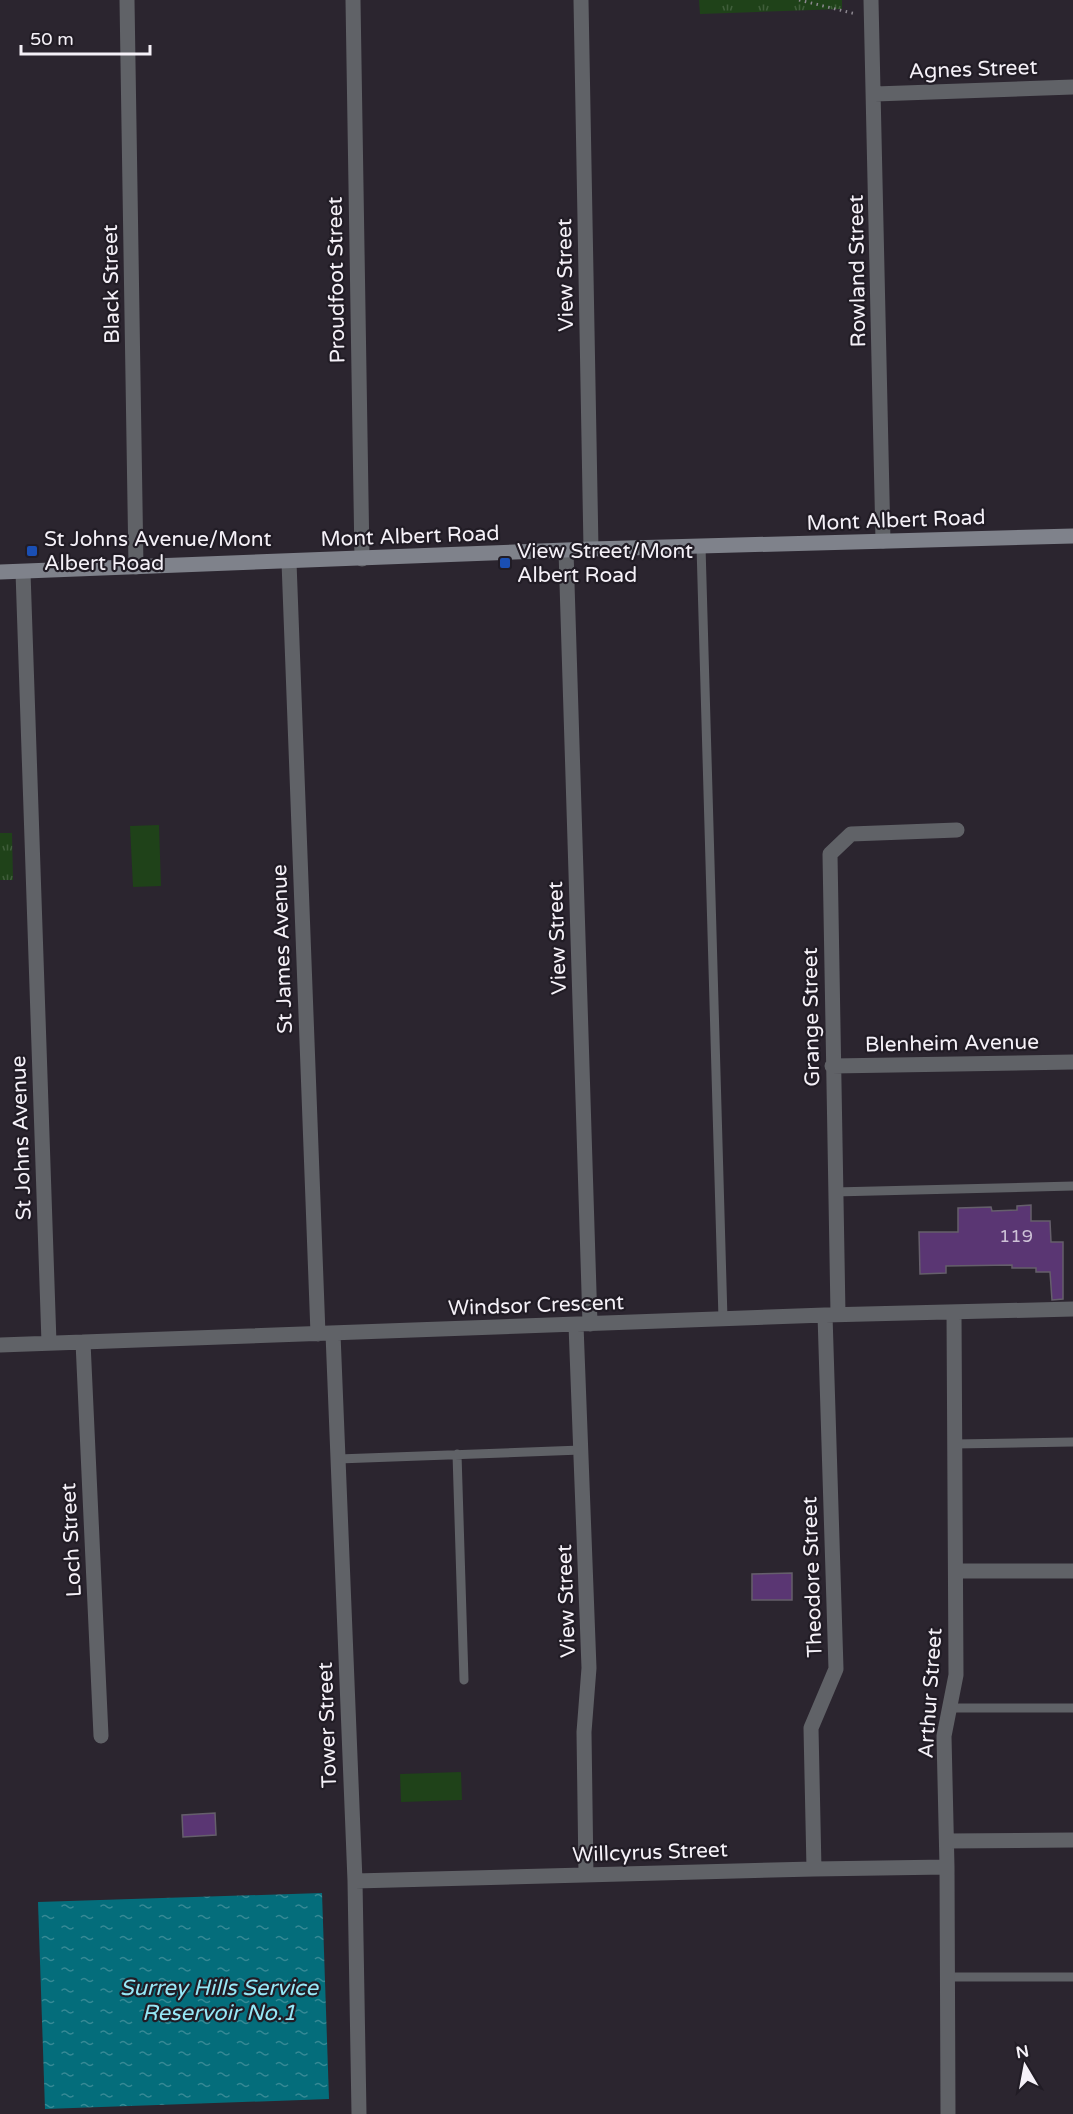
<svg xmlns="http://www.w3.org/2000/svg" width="1073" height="2114" font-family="'Varela Round',sans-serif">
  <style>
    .grass { fill: url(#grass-tufts) }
    .pitch { fill: #1f4219 }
    .water { fill: url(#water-ripples) }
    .building { fill: #5a3673; stroke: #655f6b; stroke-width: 1.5 }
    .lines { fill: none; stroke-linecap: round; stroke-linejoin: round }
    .path { stroke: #8e8991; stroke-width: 3; stroke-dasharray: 1.5 4.5; stroke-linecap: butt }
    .lane { stroke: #606267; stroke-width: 9 }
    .street { stroke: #606267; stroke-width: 15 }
    .secondary { stroke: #7f828b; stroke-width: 15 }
    .transit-dot { fill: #1a4fb4; stroke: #211c25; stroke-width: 2 }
    .labels { text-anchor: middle; stroke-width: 4.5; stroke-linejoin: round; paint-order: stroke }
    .number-label { font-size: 18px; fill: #cec2d7 }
    .street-label { font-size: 21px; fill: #f5f1f8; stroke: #211c25 }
    .poi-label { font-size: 21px; fill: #f5f1f8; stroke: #211c25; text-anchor: start }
    .water-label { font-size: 22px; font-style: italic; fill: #97e8f7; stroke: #211c25 }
  </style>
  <defs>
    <pattern id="grass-tufts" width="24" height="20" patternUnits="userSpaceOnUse" patternTransform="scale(1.5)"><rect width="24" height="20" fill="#1f4219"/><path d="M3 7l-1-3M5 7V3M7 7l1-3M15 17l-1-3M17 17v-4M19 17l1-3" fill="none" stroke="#405e3b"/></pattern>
    <pattern id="water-ripples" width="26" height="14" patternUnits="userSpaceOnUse" patternTransform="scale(1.5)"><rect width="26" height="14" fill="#046d7b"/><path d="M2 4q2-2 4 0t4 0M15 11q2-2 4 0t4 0" fill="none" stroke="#368995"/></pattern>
  </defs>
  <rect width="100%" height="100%" fill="#2b252f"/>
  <path class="grass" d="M699,0H842V9L700,14Z
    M0,833H12L13,880H0Z"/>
  <path class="pitch" d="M159,825L161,886L133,887L130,826Z
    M461,1772L462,1800L401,1802L400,1774Z"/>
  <path class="water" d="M322,1893L329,2099L45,2109L38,1902Z"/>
  <path class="building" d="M1031,1205V1221H1050L1051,1242H1063V1299L1052,1300L1050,1272H1036V1268H1012V1265L946,1266V1273L920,1274L919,1232H958V1208L991,1207L992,1211L1017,1210V1206Z
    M792,1573V1600H752V1574Z
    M215,1813L216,1835L183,1837L182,1815Z"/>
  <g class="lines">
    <path class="path" d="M799,0L856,14"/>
    <path class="lane" d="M701,546L723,1319
      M834,1192L1073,1186
      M954,1444L1073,1442
      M457,1454L464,1680
      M338,1459L581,1450
      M950,1708H1073
      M948,1977H1073"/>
    <path class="street" d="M127,0L136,567
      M353,0L362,559
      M581,0L591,549
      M871,0L883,541
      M875,94L1073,87
      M566,551L590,1324
      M289,562L318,1334
      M23,572L49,1343
      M832,1066L1073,1062
      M838,1314L830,854L851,834L957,830
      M576,1325L589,1668L584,1732L586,1875
      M333,1334L355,1881L359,2114
      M83,1342L101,1736
      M0,1345L825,1315L1073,1309
      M956,1571H1073
      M947,1841L1073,1840
      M814,1869L811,1728L836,1669L825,1315
      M355,1881L814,1869L947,1867
      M948,2114L947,1867L944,1736L956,1675L954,1312"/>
    <path class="secondary" d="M0,572L591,549L1073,536"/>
  </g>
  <g class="transit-dot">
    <rect x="26" y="545" width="12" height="12" rx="3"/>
    <rect x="499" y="557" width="12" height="12" rx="3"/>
  </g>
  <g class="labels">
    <g class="number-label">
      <text x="1016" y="1242">119</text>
    </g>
    <g class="street-label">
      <text transform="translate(973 69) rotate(-2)" y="7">Agnes Street</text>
      <text transform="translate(857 271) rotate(-91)" y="7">Rowland Street</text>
      <text transform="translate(565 275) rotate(-91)" y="7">View Street</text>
      <text transform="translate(336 280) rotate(-91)" y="7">Proudfoot Street</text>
      <text transform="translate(111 284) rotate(-91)" y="7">Black Street</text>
      <text transform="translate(896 520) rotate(-2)" y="7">Mont Albert Road</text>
      <text transform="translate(410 536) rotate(-2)" y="7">Mont Albert Road</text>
      <text transform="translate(557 938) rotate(-92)" y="7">View Street</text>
      <text transform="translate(282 949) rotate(-92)" y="7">St James Avenue</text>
      <text transform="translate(811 1017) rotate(-91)" y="7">Grange Street</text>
      <text transform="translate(952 1043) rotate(-1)" y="7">Blenheim Avenue</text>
      <text transform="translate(21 1138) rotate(-92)" y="7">St Johns Avenue</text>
      <text transform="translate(536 1305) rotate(-2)" y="7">Windsor Crescent</text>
      <text transform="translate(71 1540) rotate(-93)" y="7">Loch Street</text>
      <text transform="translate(812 1577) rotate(-92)" y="7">Theodore Street</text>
      <text transform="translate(566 1601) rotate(-92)" y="7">View Street</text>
      <text transform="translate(930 1693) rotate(-86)" y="7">Arthur Street</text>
      <text transform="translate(327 1725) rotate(-92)" y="7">Tower Street</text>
      <text transform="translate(650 1852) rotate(-2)" y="7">Willcyrus Street</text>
    </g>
    <g class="poi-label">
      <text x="44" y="546">St Johns Avenue/Mont<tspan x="44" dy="24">Albert Road</tspan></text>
      <text x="517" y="558">View Street/Mont<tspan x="517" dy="24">Albert Road</tspan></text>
    </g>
    <g class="water-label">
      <text x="219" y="1995">Surrey Hills Service<tspan x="219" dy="25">Reservoir No.1</tspan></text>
    </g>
  </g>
  <g transform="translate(1025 2066) rotate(350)" stroke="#211c25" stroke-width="4.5" paint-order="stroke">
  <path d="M0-4.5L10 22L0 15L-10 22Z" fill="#f5f1f8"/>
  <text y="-9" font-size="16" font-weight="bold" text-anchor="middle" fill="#f5f1f8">N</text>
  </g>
  <path d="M21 45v9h129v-9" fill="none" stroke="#f5f1f8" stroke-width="3"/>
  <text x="30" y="45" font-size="18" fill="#f5f1f8" stroke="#211c25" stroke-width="4.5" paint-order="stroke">50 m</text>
</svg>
